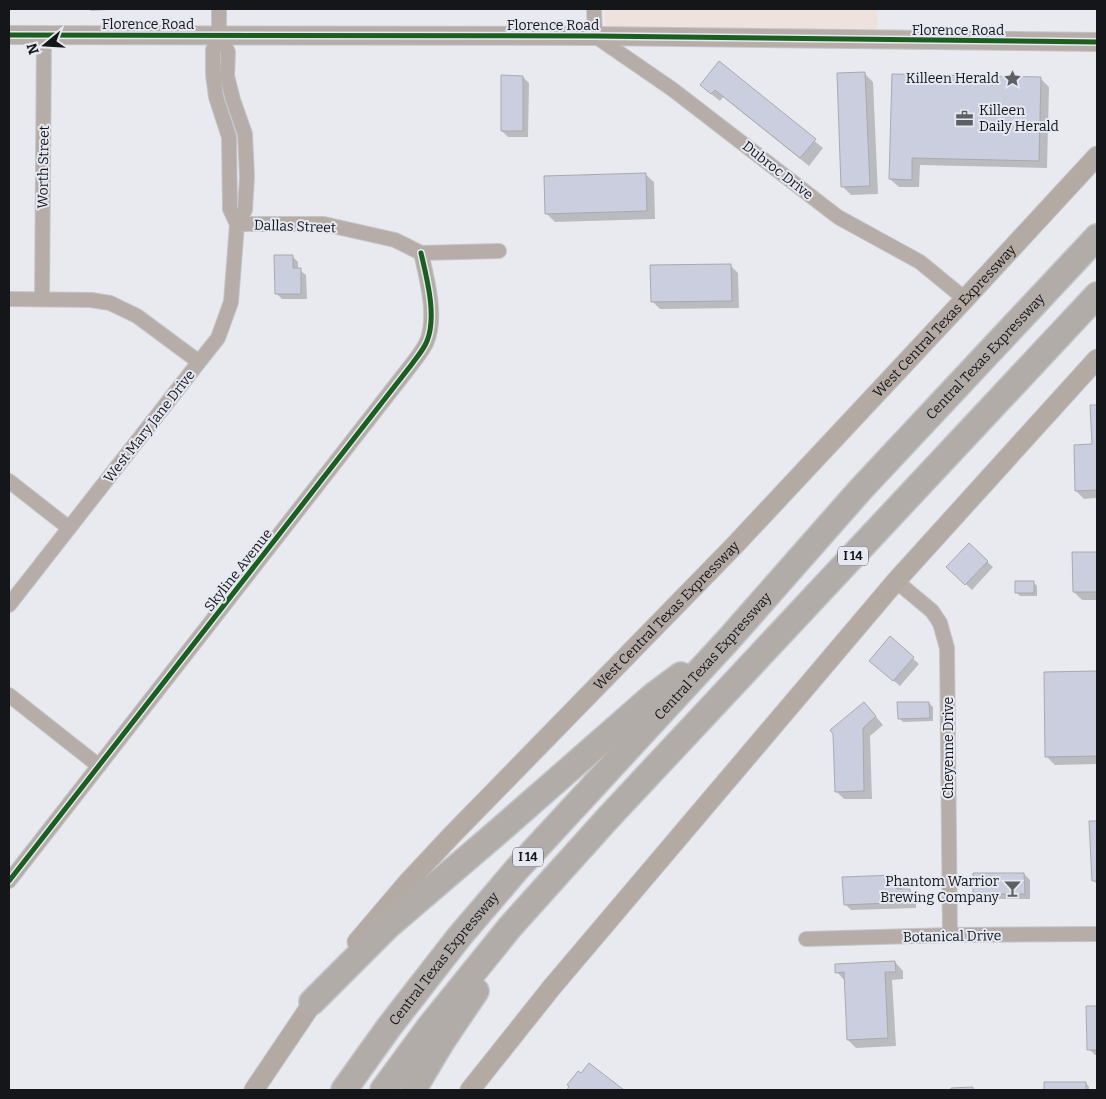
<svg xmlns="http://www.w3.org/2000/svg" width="1106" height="1099" font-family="Bitter,serif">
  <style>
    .education { fill: #eee1de }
    .shadow { fill: #0003 }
    .building { fill: #cacede; stroke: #a9aaad }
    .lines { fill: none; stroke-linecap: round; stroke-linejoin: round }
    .minor-casing { stroke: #c4c5c8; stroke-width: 16 }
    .tertiary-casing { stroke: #c4c5c8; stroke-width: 20 }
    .secondary-casing { stroke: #c4c5c8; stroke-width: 21 }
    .motorway-casing { stroke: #c4c5c8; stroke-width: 28 }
    .minor { stroke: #b6ada8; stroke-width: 14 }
    .tertiary { stroke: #b6ada8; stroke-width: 18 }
    .secondary { stroke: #b4aaa4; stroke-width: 19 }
    .motorway { stroke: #b2aca9; stroke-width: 25 }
    .cycleway-casing { stroke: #e6e9f2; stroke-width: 8 }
    .cycleway { stroke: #1b5e20; stroke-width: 5 }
    .labels { text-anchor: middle; stroke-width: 4; stroke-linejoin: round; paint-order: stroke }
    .shield { fill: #e6e9f2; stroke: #54555a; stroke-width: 1 }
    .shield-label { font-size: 12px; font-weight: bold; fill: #151619 }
    .street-label { font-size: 14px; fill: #151619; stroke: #e6e9f2 }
    .poi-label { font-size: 14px; fill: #151619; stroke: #e6e9f2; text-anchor: end }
  </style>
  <rect width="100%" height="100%" fill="#e9eaef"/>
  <path class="education" d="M605,9H878L877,34L605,27Z"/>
  <path class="shadow" d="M24,9H45V10H25Z
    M89,9H108V10L91,11Z
    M719,63L823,148L809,166L723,97L720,101L710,93Z
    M865,74L873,82L878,194L851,195L842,186Z
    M893,75L1041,79L1049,87L1047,168L920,165L919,187H899L890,179Z
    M523,77L529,83L528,137H508L502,131Z
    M645,174L654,182L655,219L555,222L546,213Z
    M292,256L298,262V269L306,275L307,299H282L276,293Z
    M730,265L738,273L739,308L660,309L652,301Z
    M1091,406H1097V498L1084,499L1076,491L1093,446Z
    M969,545L993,567L972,590L948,567Z
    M1074,553H1097V600H1082L1074,592Z
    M1033,582L1037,586V596H1020L1016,592Z
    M890,638L919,664L900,686L876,666Z
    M1045,673H1097V764L1055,765L1047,757Z
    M929,703L933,707V721L903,722L899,718Z
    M872,712L883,725L870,736L872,799H844L836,791L834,733Z
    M1091,822H1097V884L1094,881Z
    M1024,874L1030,880V899H980L974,893Z
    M896,876L902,882V890H910L916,896V908L851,910L845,904Z
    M895,962L903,971V979L892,980L896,1046L856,1048L848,1040L845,981L837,972Z
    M1097,1007V1055H1095L1089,1049L1088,1008Z
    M589,1064L622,1090H568Z
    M1046,1083H1086L1089,1087V1090H1046Z"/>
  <path class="building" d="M719,61L816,139L800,158L715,90L711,94L700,85Z
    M865,72L870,186L841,187L837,73Z
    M892,74L1041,77L1039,161L912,158V180L889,179Z
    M501,75L523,76V131H501Z
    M646,173L647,211L545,214L544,176Z
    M274,255H293V268H301V294H275Z
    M731,264L732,301L651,302L650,265Z
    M1090,405H1097V490L1075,491L1074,445L1092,444Z
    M969,543L988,561L965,585L946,567Z
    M1072,552H1097V592H1073Z
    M1015,581H1034V593H1015Z
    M890,636L914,657L893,681L869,661Z
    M1097,671V756L1045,757L1044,672Z
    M864,702L876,716L863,728L864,791L835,792L833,734L830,730Z
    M897,702H929L930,718L898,719Z
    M1089,821H1097V881H1092Z
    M973,873H1024L1025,894H973Z
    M896,875L897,889H910L911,902L844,905L842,877Z
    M895,961L896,972H885L888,1038L847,1040L844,972L835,973V964Z
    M1086,1006H1097V1050H1087Z
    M589,1063L624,1090H567L569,1086L567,1085L578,1071L581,1073Z
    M1044,1082H1086V1090H1044Z
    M973,1087V1090H951V1088Z"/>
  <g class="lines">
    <defs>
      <path id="minor" d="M219,9V35L213,50V74L216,97L229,137L230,209L237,224
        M594,9L595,36L672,89L838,217L920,262L965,299
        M237,224H324L395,240L421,253L499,251
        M9,299L91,300L110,303L137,316L199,362
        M42,299L44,36
        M9,481L69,528
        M896,581L932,611L940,623L947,648L950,935
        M9,605L199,362L218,338L231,302L237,224L245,210L247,177L245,134L233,100L227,76L228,52L219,35
        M9,695L99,766
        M9,881L412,364C417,357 424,349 427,341C437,316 427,279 421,253
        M806,939L950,935L1097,934"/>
      <path id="tertiary" d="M9,35L595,36L1097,42"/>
      <g id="secondary">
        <path id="s1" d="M357,942L408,882L452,835L734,546L965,299L1097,156"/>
        <path d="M254,1090L320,992"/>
        <path d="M470,1090L552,987L896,581L1097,359"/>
      </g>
      <g id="motorway">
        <path d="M312,1002L388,926L500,830L654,695L681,675"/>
        <path id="s2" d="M344,1090L389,1027L459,937L517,869L729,639L861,489L1097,237"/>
        <path d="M383,1090L430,1026L510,927L608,818L1097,295"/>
        <path d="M413,1090L441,1043L476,991"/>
      </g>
    </defs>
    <use href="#minor" class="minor-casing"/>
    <use href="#tertiary" class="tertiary-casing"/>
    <use href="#secondary" class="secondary-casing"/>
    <use href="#motorway" class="motorway-casing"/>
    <use href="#minor" class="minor"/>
    <use href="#tertiary" class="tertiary"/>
    <use href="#secondary" class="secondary"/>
    <use href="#motorway" class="motorway"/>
    <defs>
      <path id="cycleway" d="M9,35L595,36L1097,42
        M9,881L412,364C417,357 424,349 427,341C437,316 427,279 421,253"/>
    </defs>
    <use href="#cycleway" class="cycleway-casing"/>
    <use href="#cycleway" class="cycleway"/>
  </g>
  <defs>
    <symbol id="sight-bare" viewBox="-9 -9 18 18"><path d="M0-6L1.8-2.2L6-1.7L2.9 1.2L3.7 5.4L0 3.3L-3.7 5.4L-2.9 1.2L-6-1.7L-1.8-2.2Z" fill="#5f6064" stroke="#e6e9f2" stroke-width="2.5" paint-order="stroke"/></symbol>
    <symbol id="office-bare" viewBox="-9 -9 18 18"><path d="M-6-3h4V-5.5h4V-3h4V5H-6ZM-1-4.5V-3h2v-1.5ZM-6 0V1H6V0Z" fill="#5f6064" stroke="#e6e9f2" stroke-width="2.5" paint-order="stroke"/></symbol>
    <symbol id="bar-bare" viewBox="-9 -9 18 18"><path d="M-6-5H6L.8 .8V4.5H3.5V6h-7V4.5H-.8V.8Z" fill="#5f6064" stroke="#e6e9f2" stroke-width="2.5" paint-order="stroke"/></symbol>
  </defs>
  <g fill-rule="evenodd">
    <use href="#sight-bare" x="1000" y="66" width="25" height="25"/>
    <use href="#office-bare" x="952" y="106" width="25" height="25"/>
    <use href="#bar-bare" x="1000" y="876" width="25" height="25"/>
  </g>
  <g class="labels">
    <g class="shield">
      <rect x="838" y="546.5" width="30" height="19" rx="4"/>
      <rect x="513" y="847.5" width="30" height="19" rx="4"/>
    </g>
    <g class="shield-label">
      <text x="853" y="560">I 14</text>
      <text x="528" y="861">I 14</text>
    </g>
    <g class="street-label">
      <text x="148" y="29">Florence Road</text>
      <text x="553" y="30">Florence Road</text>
      <text x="958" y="35">Florence Road</text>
      <text transform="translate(43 167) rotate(-89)" y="5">Worth Street</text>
      <text transform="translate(778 170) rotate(38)" y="5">Dubroc Drive</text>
      <text transform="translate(295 226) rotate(2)" y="5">Dallas Street</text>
      <text dy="5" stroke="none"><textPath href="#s1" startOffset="855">West Central Texas Expressway</textPath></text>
      <text dy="5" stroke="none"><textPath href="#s2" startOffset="975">Central Texas Expressway</textPath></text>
      <text transform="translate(149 426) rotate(-52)" y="5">West Mary Jane Drive</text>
      <text transform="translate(238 570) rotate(-52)" y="5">Skyline Avenue</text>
      <text dy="5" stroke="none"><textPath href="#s1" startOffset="450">West Central Texas Expressway</textPath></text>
      <text dy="5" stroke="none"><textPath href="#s2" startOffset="570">Central Texas Expressway</textPath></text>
      <text transform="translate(948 748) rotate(-90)" y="5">Cheyenne Drive</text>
      <text transform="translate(952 936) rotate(-1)" y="5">Botanical Drive</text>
      <text dy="5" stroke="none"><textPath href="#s2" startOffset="165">Central Texas Expressway</textPath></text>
    </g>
    <g class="poi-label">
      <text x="999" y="83">Killeen Herald</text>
      <text x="979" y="115" text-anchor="start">Killeen<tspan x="979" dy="16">Daily Herald</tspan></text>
      <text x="999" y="886">Phantom Warrior<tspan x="999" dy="16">Brewing Company</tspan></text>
    </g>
  </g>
  <rect width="1106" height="1099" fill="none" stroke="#151619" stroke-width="20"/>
  <g transform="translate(45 45) rotate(252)" stroke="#e6e9f2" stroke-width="4" paint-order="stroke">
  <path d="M0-4L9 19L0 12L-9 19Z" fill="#151619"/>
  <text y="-8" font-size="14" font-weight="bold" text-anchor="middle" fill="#151619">N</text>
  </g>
</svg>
